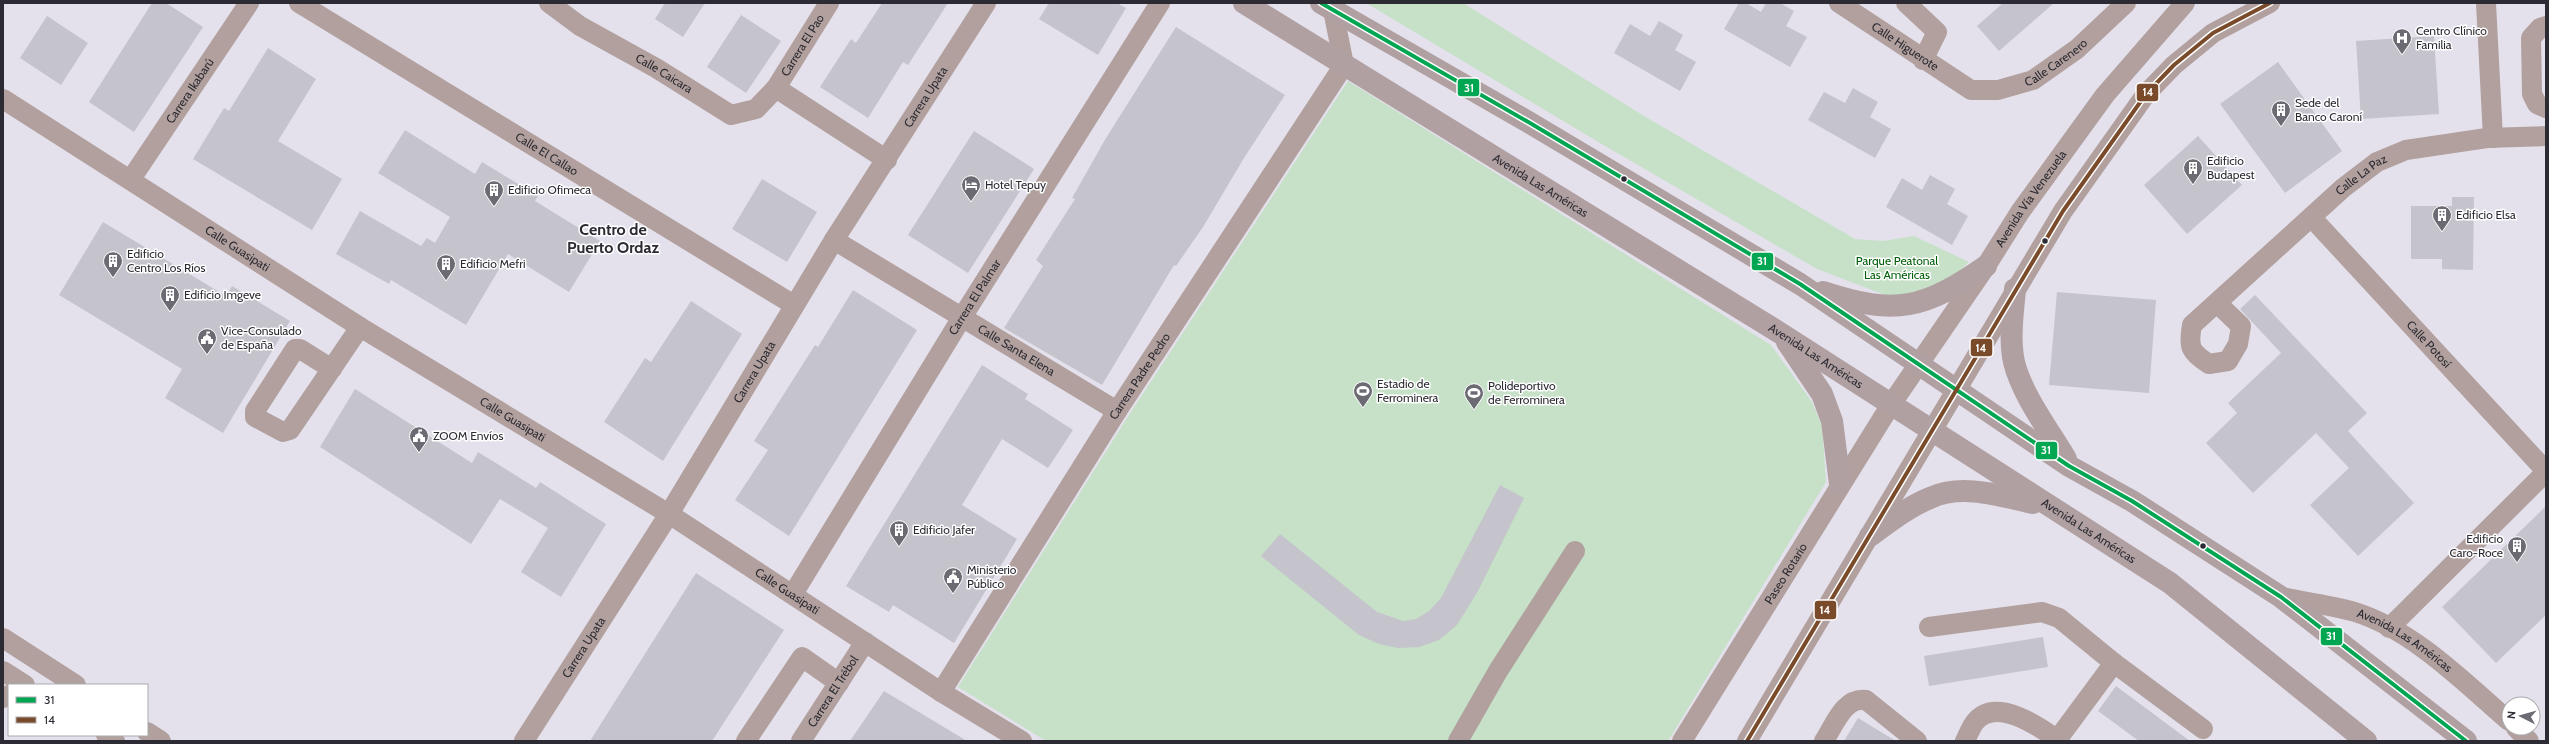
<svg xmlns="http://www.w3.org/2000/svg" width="2549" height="744" font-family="Cabin,sans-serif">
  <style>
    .green { fill: #c6e1c8 }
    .building { fill: #c5c3cc }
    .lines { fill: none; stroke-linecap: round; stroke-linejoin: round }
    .minor { stroke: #b1a09d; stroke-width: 20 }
    .major { stroke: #b1a0a1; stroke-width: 22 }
    .bus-1-casing { stroke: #fff; stroke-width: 7 }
    .bus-2-casing { stroke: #fff; stroke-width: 7 }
    .bus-1 { stroke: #00a651; stroke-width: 4 }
    .bus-2 { stroke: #7a4b2a; stroke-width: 4 }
    .bus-dot { fill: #2c2b33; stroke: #fff; stroke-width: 1.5 }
    .labels { text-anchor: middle; stroke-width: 3; stroke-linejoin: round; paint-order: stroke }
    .poi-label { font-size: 12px; fill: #2c2b33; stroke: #fff; text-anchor: start }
    .street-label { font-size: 12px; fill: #2c2b33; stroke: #fff }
    .park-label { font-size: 12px; fill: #025f09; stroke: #fff }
    .district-label { font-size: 16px; font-weight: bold; fill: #2c2b33; stroke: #fff }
    .line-badge { stroke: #fff; stroke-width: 1.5 }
    .badge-label { font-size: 11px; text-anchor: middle; font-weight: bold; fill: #fff }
  </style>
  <rect width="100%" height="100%" fill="#e4e1ed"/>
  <path class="green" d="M1366,3H1463L1644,116L1855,239L1883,241L1914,236L1969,262L1945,285L1893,298L1817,269L1600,143Z
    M1348,81L1771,345L1812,402L1822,426L1826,482L1668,741H1046L958,687L1127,418Z"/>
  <path class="building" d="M152,3H166L203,27L134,132L89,102Z
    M665,3H705L683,37L655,19Z
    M882,3H948L908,65L903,62L868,118L820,87L851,39L856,43Z
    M1049,3H1117L1126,8L1098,55L1039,19Z
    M1739,3H1746L1761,12L1766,3H1780L1794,11L1786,26L1807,37L1790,67L1724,29Z
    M2003,3H2054L1999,51L1977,26Z
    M741,15L781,41L746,93L707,67Z
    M47,16L88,43L61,85L20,58Z
    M1659,21L1683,35L1675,50L1696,62L1680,91L1614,53L1630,24L1650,36Z
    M1176,27L1285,95L1244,158L1203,227L1176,266L1174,265L1102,385L1004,328L1043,266L1036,260L1075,199L1072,198L1106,138Z
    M2434,36L2439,114L2361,119L2356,41Z
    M268,48L316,79L278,141L342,179L312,230L193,159L224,108L229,111Z
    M2278,62L2342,151L2285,193L2220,104Z
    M1853,88L1878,102L1870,117L1891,129L1875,158L1808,120L1824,92L1845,103Z
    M405,130L475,174L482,162L538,196L535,201L600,241L569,292L508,254L466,325L391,280L389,284L336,254L360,211L421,246L427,238L435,243L450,217L378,173Z
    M974,131L1034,169L968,273L908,235Z
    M2198,136L2242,185L2187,234L2144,185Z
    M1930,175L1955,189L1947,204L1968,216L1952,245L1886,207L1902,178L1922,190Z
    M762,179L817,212L787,262L732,229Z
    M2452,197H2474L2473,270L2442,269V259H2411V206H2452Z
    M103,222L226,296L232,286L290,321L223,433L165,398L182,369L59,295Z
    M853,290L917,330L789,536L735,500L768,450L754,441L815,345L818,347Z
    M2057,292L2156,300L2149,393L2049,385Z
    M2255,295L2367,413L2348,431L2414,503L2358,556L2310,505L2349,468L2316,433L2253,493L2206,443L2237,413L2228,403L2281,353L2240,309Z
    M691,301L742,334L663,461L604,422L645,358L651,362Z
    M982,365L1028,394L1025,399L1073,430L1048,468L1002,439L962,505L1017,539L954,643L893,605L889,612L846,586Z
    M355,389L472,463L478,452L536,488L540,482L606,524L561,597L521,572L548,528L500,499L471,544L320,447Z
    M1500,485L1524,498L1478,591L1457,625L1439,640L1419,647L1398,648L1379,644L1359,635L1261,556L1280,534L1377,612L1403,621L1416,619L1429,611L1441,598Z
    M2546,506V615L2496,663L2442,607Z
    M696,573L784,630L712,741H590Z
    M2043,637L2048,667L1929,686L1924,656Z
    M2116,686L2190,741H2139L2098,711Z
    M884,691L967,741H850Z
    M1858,718L1896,741H1844Z"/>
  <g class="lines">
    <g class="minor">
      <path id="s1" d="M299,3L794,305"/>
      <path id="s2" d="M549,3L580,26L656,68L731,115L756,109L776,88L829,3"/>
      <path id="s3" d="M1839,3L1971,90H1998L2033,80L2077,49L2126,3"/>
      <path d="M1906,3L1937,32L1923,60"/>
      <path d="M2486,3L2493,138"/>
      <path d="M2546,26L2540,28L2531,38L2532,94L2537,104L2546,108"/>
      <path d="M776,88L887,160"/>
      <path id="s4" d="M3,99L360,327L669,514L941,692L1022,741"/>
      <path id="s5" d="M131,179L249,3"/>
      <path id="s6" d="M2312,218L2546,471"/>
      <path id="s7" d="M834,240L1117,411"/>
      <path id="s8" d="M2217,303L2241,326L2238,344L2228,361L2209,364C2190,352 2188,347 2192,325L2343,188L2377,162L2406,150L2487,138L2546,136"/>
      <path d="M332,369L300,349H295L255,411V417L283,432L290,430L360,327"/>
      <path id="s9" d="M793,594L961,319L1160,3"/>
      <path id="s10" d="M2281,597C2305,602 2331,605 2355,612C2413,630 2465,683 2509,721"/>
      <path d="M1929,627L2042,612L2059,618L2114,663L2057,740"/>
      <path d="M2389,628L2546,472"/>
      <path d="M3,638L76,685"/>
      <path d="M2114,663L2203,729"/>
      <path d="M3,671L25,685"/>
      <path id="s11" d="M941,692L1117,411L1344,65L1333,10"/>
      <path d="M3,698L9,695"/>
      <path d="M2516,728L2529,741"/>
      <path d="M147,732L161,741"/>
      <path d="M106,735L115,741"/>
      <path id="s12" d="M524,741L669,514L834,240L986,3"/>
      <path d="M746,741L802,657L839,683"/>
      <path id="s13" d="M801,741L865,642"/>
      <path d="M1458,741L1498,671L1575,551"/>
      <path id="s14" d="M1682,741L1890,406L1986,266L2020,212L2105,95L2185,3"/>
      <path d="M1747,741L2063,211L2146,94L2174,65L2213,33L2270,3"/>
      <path d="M1824,741C1835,724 1844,697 1866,700L1917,741"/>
      <path d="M1965,741C1968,735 1971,727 1975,722C1996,696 2040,727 2059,741"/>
    </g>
    <g class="major">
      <path id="s15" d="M1244,3L1780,333L2170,583L2366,741"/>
      <path d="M1321,3L1530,123L1800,284L2069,466L2132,501L2281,597L2466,741"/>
      <path d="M2015,289C2013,313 2009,339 2014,362C2022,395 2049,430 2066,459"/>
      <path d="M1823,292C1896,316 1924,309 1986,266"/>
      <path d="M1787,342L1822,394L1832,421L1840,484"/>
      <path d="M1870,536C1889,522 1908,507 1930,498C1962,483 2001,496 2033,503"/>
    </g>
    <defs>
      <path id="bus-1" d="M1321,3L1530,123L1800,284L2069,466L2132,501L2281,597L2466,741"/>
      <path id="bus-2" d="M1747,741L2063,211L2146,94L2174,65L2213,33L2270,3"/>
    </defs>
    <use href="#bus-1" class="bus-1-casing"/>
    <use href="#bus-2" class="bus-2-casing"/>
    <use href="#bus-1" class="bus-1"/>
    <use href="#bus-2" class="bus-2"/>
  </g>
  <defs>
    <symbol id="hospital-pin" viewBox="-11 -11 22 30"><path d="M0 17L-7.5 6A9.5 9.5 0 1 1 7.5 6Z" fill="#6c6b74" stroke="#fff"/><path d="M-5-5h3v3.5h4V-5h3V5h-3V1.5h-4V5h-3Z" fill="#fff"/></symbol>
    <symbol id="building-pin" viewBox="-11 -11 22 30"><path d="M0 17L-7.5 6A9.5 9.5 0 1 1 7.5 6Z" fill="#6c6b74" stroke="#fff"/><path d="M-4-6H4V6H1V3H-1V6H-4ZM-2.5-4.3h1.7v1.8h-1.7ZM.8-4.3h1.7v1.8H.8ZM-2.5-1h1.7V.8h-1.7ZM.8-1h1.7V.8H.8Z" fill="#fff"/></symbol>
    <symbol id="hotel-pin" viewBox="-11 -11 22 30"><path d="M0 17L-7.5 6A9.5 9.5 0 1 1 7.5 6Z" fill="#6c6b74" stroke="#fff"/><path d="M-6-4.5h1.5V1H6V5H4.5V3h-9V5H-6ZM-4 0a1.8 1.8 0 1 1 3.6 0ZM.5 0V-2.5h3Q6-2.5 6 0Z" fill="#fff"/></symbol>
    <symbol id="civic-pin" viewBox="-11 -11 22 30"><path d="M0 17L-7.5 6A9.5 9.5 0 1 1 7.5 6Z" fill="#6c6b74" stroke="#fff"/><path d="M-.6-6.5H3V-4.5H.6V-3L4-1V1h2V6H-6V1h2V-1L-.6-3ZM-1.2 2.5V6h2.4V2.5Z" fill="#fff"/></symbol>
    <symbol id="stadium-pin" viewBox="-11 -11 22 30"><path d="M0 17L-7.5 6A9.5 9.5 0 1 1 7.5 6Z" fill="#6c6b74" stroke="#fff"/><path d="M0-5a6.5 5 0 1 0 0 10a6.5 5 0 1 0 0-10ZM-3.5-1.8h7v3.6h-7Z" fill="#fff"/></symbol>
  </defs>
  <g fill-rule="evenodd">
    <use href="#hospital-pin" x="2391" y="27" width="22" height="30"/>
    <use href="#building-pin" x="2270" y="99" width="22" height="30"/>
    <use href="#building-pin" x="2182" y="157" width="22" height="30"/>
    <use href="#hotel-pin" x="960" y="174" width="22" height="30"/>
    <use href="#building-pin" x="483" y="179" width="22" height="30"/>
    <use href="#building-pin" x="2431" y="204" width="22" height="30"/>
    <use href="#building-pin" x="102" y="250" width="22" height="30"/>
    <use href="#building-pin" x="435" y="253" width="22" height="30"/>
    <use href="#building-pin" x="159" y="284" width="22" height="30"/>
    <use href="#civic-pin" x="196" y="327" width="22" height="30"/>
    <use href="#stadium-pin" x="1352" y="380" width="22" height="30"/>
    <use href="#stadium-pin" x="1463" y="382" width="22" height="30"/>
    <use href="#civic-pin" x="408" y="425" width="22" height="30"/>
    <use href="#building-pin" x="888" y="519" width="22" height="30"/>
    <use href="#building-pin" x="2506" y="535" width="22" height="30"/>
    <use href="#civic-pin" x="942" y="566" width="22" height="30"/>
  </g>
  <g class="bus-dot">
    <circle cx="1624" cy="179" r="3.5"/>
    <circle cx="2045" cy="241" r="3.5"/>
    <circle cx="2203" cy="546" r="3.5"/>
  </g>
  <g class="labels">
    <g class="poi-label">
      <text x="2416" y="35">Centro Clínico<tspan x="2416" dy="14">Familia</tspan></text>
      <text x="2295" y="107">Sede del<tspan x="2295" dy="14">Banco Caroní</tspan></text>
      <text x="2207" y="165">Edificio<tspan x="2207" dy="14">Budapest</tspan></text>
      <text x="985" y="189">Hotel Tepuy</text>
      <text x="508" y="194">Edificio Ofimeca</text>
      <text x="2456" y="219">Edificio Elsa</text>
      <text x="127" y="258">Edificio<tspan x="127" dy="14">Centro Los Ríos</tspan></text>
      <text x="460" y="268">Edificio Mefri</text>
      <text x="184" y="299">Edificio Imgeve</text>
      <text x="221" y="335">Vice-Consulado<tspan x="221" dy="14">de España</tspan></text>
      <text x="1377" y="388">Estadio de<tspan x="1377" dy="14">Ferrominera</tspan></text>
      <text x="1488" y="390">Polideportivo<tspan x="1488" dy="14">de Ferrominera</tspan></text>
      <text x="433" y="440">ZOOM Envíos</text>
      <text x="913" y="534">Edificio Jafer</text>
      <text x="2503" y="543" text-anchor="end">Edificio<tspan x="2503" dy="14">Caro-Roce</tspan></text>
      <text x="967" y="574">Ministerio<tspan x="967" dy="14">Público</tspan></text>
    </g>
    <g class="street-label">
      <text dy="4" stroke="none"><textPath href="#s2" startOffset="319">Carrera El Pao</textPath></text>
      <text dy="4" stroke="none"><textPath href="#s3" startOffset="79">Calle Higuerote</textPath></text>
      <text dy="4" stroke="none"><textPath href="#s3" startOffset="250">Calle Carenero</textPath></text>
      <text dy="4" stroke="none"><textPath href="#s2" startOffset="135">Calle Caicara</textPath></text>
      <text dy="4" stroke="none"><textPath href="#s5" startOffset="106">Carrera Ikabarú</textPath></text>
      <text dy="4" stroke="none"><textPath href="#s12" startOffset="759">Carrera Upata</textPath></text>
      <text dy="4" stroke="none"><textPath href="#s1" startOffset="290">Calle El Callao</textPath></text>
      <text dy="4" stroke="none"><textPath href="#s8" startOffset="364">Calle La Paz</textPath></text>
      <text dy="4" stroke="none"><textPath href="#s15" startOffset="348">Avenida Las Américas</textPath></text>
      <text dy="4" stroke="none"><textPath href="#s14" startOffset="645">Avenida Vía Venezuela</textPath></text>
      <text dy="4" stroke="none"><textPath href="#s4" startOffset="278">Calle Guasipati</textPath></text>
      <text dy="4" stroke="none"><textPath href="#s9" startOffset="348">Carrera El Palmar</textPath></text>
      <text dy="4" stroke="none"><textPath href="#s6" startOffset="172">Calle Potosí</textPath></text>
      <text dy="4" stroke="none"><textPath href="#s7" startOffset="213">Calle Santa Elena</textPath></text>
      <text dy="4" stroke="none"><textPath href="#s15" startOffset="672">Avenida Las Américas</textPath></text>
      <text dy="4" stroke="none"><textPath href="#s12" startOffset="435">Carrera Upata</textPath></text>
      <text dy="4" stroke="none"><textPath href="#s11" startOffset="373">Carrera Padre Pedro</textPath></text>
      <text dy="4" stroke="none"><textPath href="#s4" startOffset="602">Calle Guasipati</textPath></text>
      <text dy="4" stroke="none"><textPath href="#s15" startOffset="996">Avenida Las Américas</textPath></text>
      <text dy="4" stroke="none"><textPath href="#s14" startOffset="197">Paseo Rotario</textPath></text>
      <text dy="4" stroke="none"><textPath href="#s4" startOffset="926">Calle Guasipati</textPath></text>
      <text dy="4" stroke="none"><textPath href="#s10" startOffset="133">Avenida Las Américas</textPath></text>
      <text dy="4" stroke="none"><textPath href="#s12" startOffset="111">Carrera Upata</textPath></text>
      <text dy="4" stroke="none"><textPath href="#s13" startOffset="59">Carrera El Trébol</textPath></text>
    </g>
    <g class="park-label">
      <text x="1897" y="265">Parque Peatonal<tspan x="1897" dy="14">Las Américas</tspan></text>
    </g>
    <g class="district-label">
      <text x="613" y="235">Centro de<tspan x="613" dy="18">Puerto Ordaz</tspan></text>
    </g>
  </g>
  <g class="line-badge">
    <rect x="1457" y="78" width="23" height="19" rx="4" fill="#00a651"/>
    <rect x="2136" y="83" width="23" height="19" rx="4" fill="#7a4b2a"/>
    <rect x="1751" y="252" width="23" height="19" rx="4" fill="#00a651"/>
    <rect x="1970" y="338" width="23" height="19" rx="4" fill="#7a4b2a"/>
    <rect x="2035" y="441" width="23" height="19" rx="4" fill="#00a651"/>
    <rect x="1814" y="600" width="23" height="20" rx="4" fill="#7a4b2a"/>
    <rect x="2320" y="627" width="23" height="19" rx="4" fill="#00a651"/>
  </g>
  <g class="badge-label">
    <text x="1469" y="92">31</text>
    <text x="2148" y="96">14</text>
    <text x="1762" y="265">31</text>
    <text x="1981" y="352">14</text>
    <text x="2046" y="454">31</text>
    <text x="1825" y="614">14</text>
    <text x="2331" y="640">31</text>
  </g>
  <rect width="2549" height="744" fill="none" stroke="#2c2b33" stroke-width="8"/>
  <rect x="8" y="684" width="140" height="52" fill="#ffffff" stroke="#abaaad"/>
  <rect x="16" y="697" width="20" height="6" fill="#00a651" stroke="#abaaad"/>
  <text x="44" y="704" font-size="12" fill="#2c2b33">31</text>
  <rect x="16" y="717" width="20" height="6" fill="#7a4b2a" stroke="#abaaad"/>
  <text x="44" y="724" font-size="12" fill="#2c2b33">14</text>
  <g transform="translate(2521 716) rotate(276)"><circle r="19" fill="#ffffff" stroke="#abaaad"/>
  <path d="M0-3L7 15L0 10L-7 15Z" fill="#6c6b74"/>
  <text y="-6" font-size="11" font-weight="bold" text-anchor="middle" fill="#2c2b33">N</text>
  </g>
</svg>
